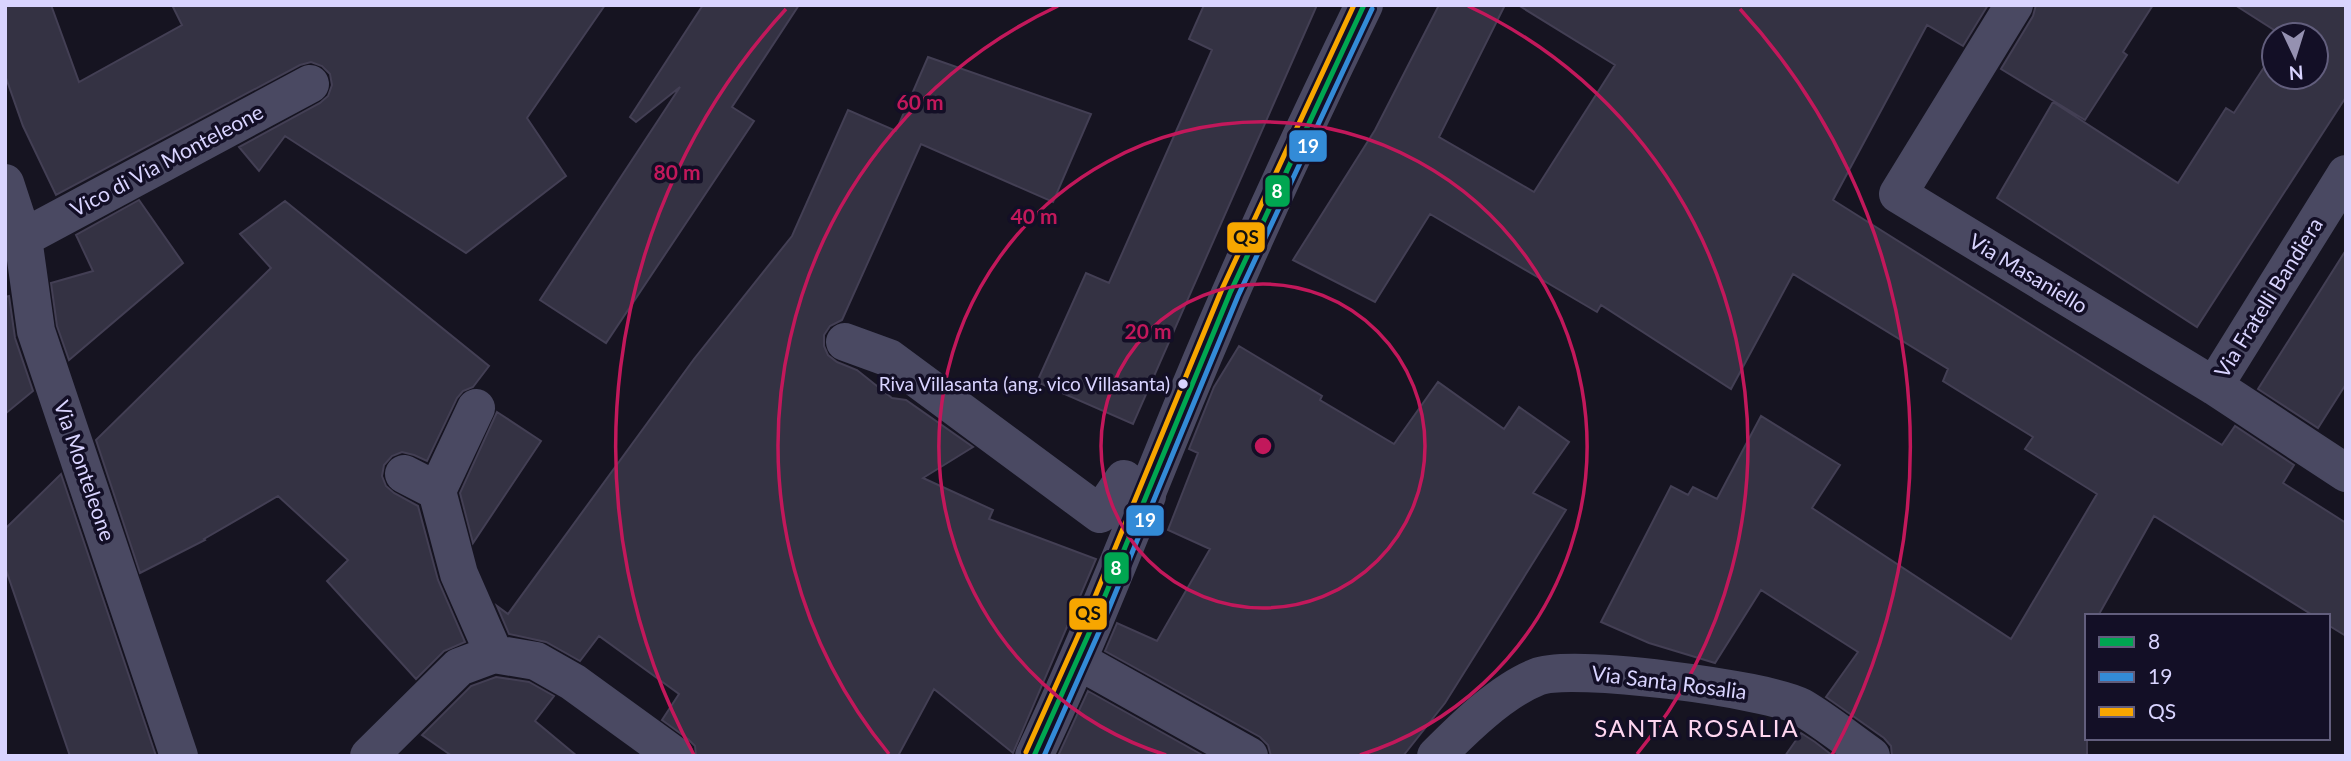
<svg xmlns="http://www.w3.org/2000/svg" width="2351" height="761" font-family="Lato,sans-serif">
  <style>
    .building { fill: #343243; stroke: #433f54; stroke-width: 2 }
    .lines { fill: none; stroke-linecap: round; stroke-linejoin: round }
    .minor { stroke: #4a4962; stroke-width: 38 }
    .bus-1-casing { stroke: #130f26; stroke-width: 10 }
    .bus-2-casing { stroke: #130f26; stroke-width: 10 }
    .bus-3-casing { stroke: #130f26; stroke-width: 10 }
    .bus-1 { stroke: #00a651; stroke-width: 5 }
    .bus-2 { stroke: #338bd7; stroke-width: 5 }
    .bus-3 { stroke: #f7a600; stroke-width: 5 }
    .ring { fill: none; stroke: #c2185b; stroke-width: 3.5 }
    .bus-dot { fill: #d9d4ff; stroke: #130f26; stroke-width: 2.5 }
    .labels { text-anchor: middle; stroke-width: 7; stroke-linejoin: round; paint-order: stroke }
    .bus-label { font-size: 19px; fill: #d9d4ff; stroke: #130f26; text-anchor: end }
    .street-label { font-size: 21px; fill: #d9d4ff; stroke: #130f26 }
    .quarter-label { font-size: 24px; letter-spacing: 2px; fill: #ffd6f0; stroke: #130f26 }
    .centre { fill: #c2185b; stroke: #130f26; stroke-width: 3.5 }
    .ring-label { font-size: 21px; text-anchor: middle; font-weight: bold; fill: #c2185b; stroke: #130f26; stroke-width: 7; stroke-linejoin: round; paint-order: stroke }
    .line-badge { stroke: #130f26; stroke-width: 2.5 }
    .badge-label { font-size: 19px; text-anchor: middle; font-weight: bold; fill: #fff }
    .pale-badge-label { font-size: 19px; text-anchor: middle; font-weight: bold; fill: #111 }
  </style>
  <rect width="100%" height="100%" fill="#161421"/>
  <path class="building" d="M5,5H51L79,82L182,25L172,5H605L527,118L566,176L466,253L285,136L259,171L239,147L320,103L328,96L332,85L330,74L322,66L311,62L300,65L56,195L23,126L5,75Z
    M703,5H799L732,107L754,121L606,343L540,300L680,87L636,122L630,117Z
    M1204,5H1317L1133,424L1037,382L1086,273L1109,283L1212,50L1189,39Z
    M1439,5H1505L1439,137L1534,192L1615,65L1518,5H1988L1963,46L1927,25L1833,200L2222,445L2235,426L2294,465L2283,483L2346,523V636L2328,625V616H2314L2154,516L2098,616H2087V756H1892L1891,746L1884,738L1826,697L1858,652L1761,590L1715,663L1649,643L1601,622L1671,486L1688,495L1693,487L1717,499L1761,416L1840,465L1812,508L2011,639L2097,494L2025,449L2033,437L1943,381L1948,369L1793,274L1731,389L1601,305L1597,312L1430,214L1375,302L1293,260L1375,130Z
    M2036,5H2153L2123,52L2127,55L2085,120L2001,69L2033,16Z
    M2235,5H2346V97L2197,327L1997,198L2053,102L2178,183L2226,108L2234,113L2274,52V77H2316V35H2282Z
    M928,57L1091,114L1053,202L921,144L842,320L830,326L824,335V346L828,355L837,362L857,370L892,398L906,400L973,447L923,478L993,510L989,519L1096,559L1013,753L934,689L898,756H696L695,746L688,739L662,720L679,694L599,636L580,661L546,642L509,634L497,606L508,614L694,359L792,236L848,110L896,131Z
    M139,200L183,263L69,360L57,326L51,283L93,271L76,235Z
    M285,201L489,366L473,387L463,391L457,398L427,461L414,455L402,452L392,456L384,465L382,476L386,486L394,493L418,506L438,580L465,642L444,651L416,679L327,581L348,560L278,496L204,539L205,540L140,573L96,440L271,268L240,234Z
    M2346,250V384L2318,428L2258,389Z
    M9,296L15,338L33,391L5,414V297Z
    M1239,346L1322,396L1320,400L1394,444L1438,382L1504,429L1519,407L1569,442L1533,493L1566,510L1445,703L1403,756H1271L1268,745L1260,737L1105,651L1117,623L1157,641L1210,549L1168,530L1198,453L1189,449L1214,387Z
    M497,412L541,441L473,543L460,493Z
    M61,474L156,756H70L5,567V529Z
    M496,677L529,682L554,696L535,721L577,756H452L422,735L471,686Z
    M1088,691L1204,756H1058Z
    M1801,733L1815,742L1833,756H1785Z"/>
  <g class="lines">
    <path class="minor" d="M2014,5L1898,194L2214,386L2346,473
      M5,183L23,238L36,331L179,756
      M23,238L310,84
      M845,342L889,358L1100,514L1124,479L1147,496
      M2214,386L2346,174
      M476,408L437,491L459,574L494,654
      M404,474L437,491
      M1079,661L1249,756
      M369,756L459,667L494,654L536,661L573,682L675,756
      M1034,756C1091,636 1138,513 1189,390C1243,260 1302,132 1364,5
      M1436,756C1463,729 1501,691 1537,677C1570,663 1768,689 1801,707C1825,721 1848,740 1871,756"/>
    <defs>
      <path id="bus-1" d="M1034,756L1095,620L1230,293L1364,5"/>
      <path id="bus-2" d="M1044,756L1103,623L1238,296L1372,9"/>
      <path id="bus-3" d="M1026,752L1087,616L1222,289L1354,5"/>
    </defs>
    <use href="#bus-1" class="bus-1-casing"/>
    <use href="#bus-2" class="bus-2-casing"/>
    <use href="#bus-3" class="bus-3-casing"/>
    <use href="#bus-1" class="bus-1"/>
    <use href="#bus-2" class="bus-2"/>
    <use href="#bus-3" class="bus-3"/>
  </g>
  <g class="ring">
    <circle cx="1263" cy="446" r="162"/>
    <path d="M1166 755A324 324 0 1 1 1360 755"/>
    <path d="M889 754A485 485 0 0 1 1058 6M1468 6A485 485 0 0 1 1637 754"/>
    <path d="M694 755A647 647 0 0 1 786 9M1740 9A647 647 0 0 1 1832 755"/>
  </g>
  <circle class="bus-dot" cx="1183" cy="384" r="6"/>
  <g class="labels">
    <g class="bus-label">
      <text x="1170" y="391">Riva Villasanta (ang. vico Villasanta)</text>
    </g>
    <g class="street-label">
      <text transform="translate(167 161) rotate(-28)" y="7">Vico di Via Monteleone</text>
      <text transform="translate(2028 274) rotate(31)" y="7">Via Masaniello</text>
      <text transform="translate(2269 298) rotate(-58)" y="7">Via Fratelli Bandiera</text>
      <text transform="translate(84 471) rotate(71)" y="7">Via Monteleone</text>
      <text transform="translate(1669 683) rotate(7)" y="7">Via Santa Rosalia</text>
    </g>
    <g class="quarter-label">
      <text x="1697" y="737">SANTA ROSALIA</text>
    </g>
  </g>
  <circle cx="1263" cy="446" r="10" class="centre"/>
  <g class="ring-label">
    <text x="920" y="110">60 m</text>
    <text x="677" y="180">80 m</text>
    <text x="1034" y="224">40 m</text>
    <text x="1148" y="339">20 m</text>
  </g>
  <g class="line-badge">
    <rect x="1288" y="129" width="40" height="34" rx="7" fill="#338bd7"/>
    <rect x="1264" y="174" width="27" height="34" rx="7" fill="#00a651"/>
    <rect x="1226" y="221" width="40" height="33" rx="7" fill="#f7a600"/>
    <rect x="1125" y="504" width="40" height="33" rx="7" fill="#338bd7"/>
    <rect x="1103" y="551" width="27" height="34" rx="7" fill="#00a651"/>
    <rect x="1068" y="597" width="40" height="34" rx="7" fill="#f7a600"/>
  </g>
  <g class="badge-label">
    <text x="1308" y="153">19</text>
    <text x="1277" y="198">8</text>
    <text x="1145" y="527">19</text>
    <text x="1116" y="575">8</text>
  </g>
  <g class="pale-badge-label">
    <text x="1246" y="244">QS</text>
    <text x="1088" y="620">QS</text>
  </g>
  <rect width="2351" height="761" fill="none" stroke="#d9d4ff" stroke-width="14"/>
  <rect x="2085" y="614" width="245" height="126" fill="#130f26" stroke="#625e7d" stroke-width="2"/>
  <rect x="2099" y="637" width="35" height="10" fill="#00a651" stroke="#625e7d" stroke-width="2"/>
  <text x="2148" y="649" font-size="21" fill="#d9d4ff">8</text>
  <rect x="2099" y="672" width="35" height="10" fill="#338bd7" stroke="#625e7d" stroke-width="2"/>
  <text x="2148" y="684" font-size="21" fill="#d9d4ff">19</text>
  <rect x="2099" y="707" width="35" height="10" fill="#f7a600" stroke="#625e7d" stroke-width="2"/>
  <text x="2148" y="719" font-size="21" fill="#d9d4ff">QS</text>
  <g transform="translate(2295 56) rotate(176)"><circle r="33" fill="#130f26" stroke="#625e7d" stroke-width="2"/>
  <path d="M0-5L12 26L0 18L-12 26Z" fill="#9591b1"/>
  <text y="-10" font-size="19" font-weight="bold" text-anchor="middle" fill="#d9d4ff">N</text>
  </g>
</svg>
